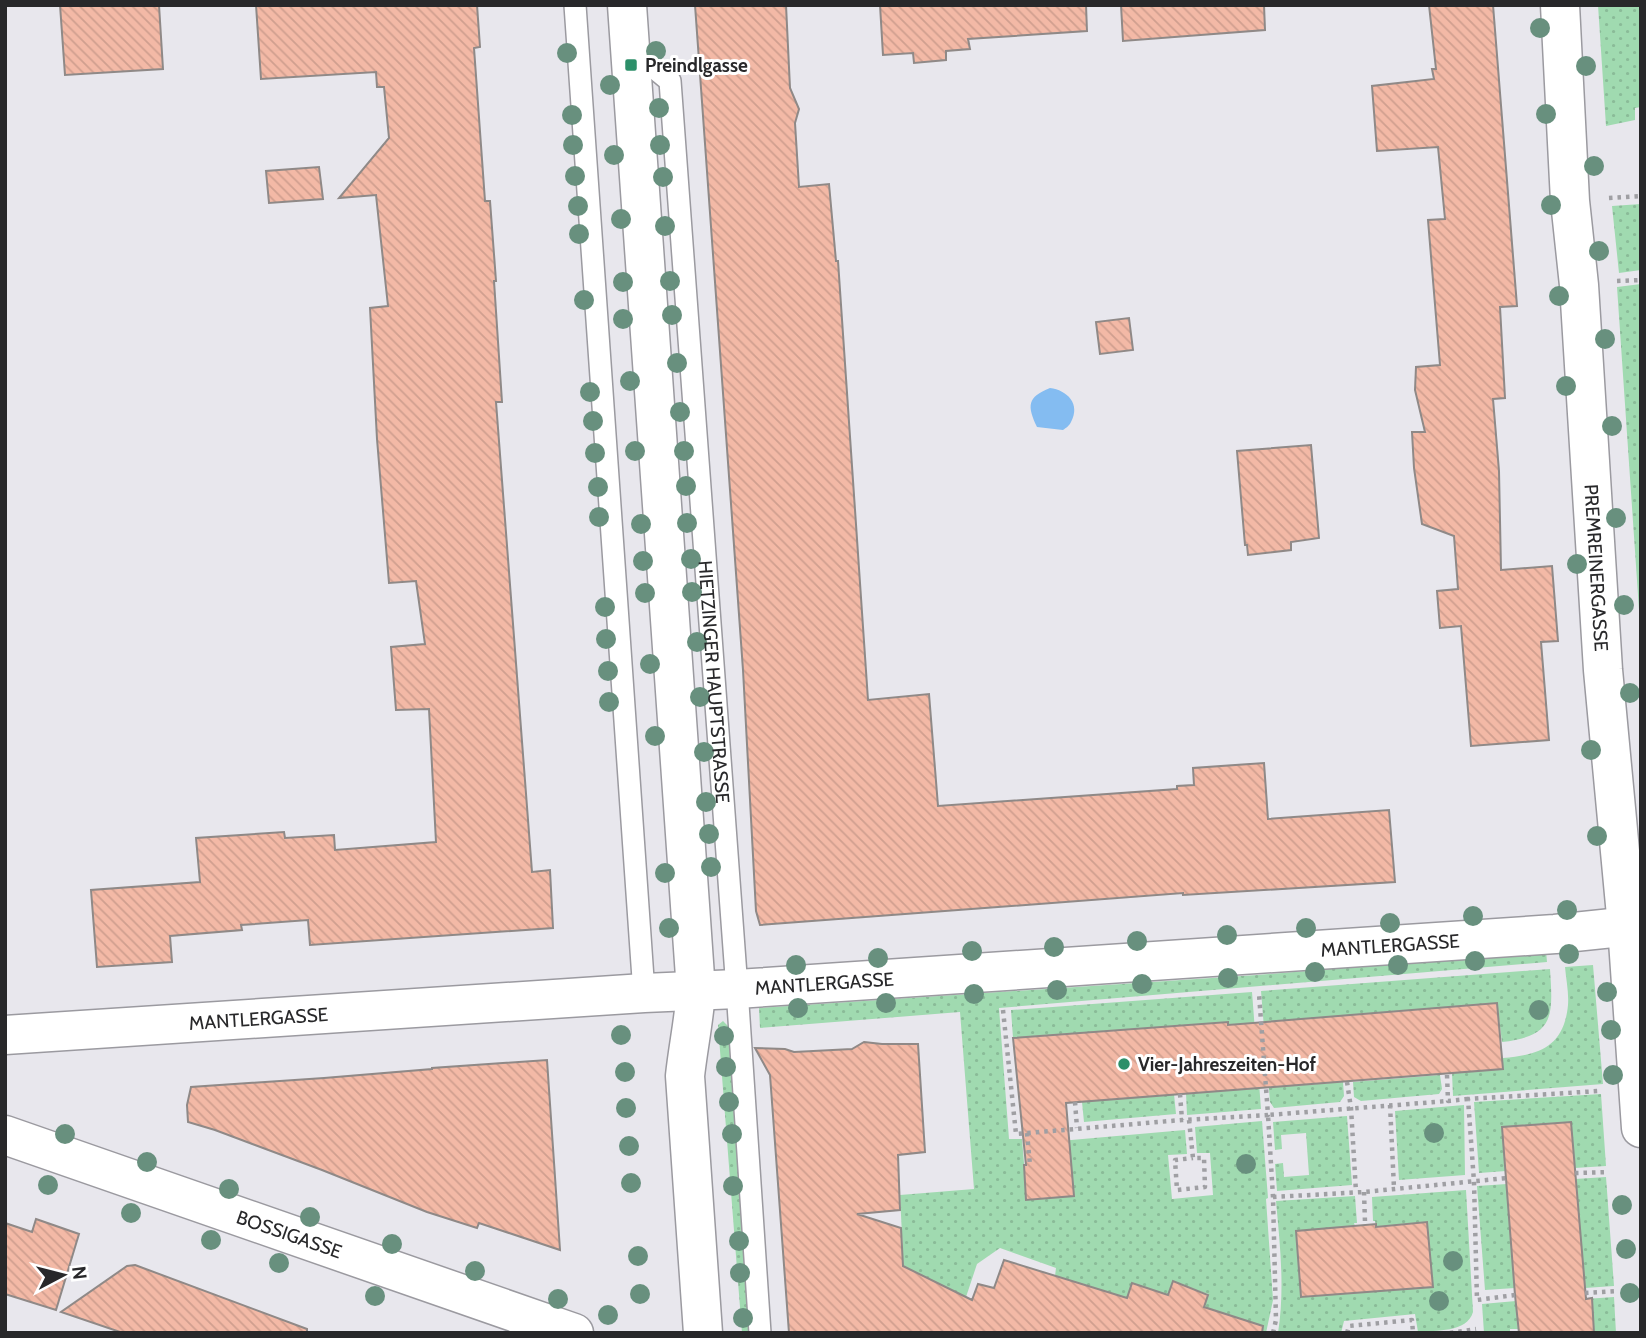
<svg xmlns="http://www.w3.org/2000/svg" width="1646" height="1338" font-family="Cabin,sans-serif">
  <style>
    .grass { fill: url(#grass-dots) }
    .water { fill: #84bcf1 }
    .building { fill: url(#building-back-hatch); stroke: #8f8987; stroke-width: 2 }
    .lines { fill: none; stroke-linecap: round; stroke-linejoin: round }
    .service-casing { stroke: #9b9aa0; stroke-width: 24 }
    .minor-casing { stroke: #9b9aa0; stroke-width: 41 }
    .secondary-casing { stroke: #9b9aa0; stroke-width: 41 }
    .path { stroke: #9f9fa3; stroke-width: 4.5; stroke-dasharray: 3.5 5; stroke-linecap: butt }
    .service { stroke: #fff; stroke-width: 21 }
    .minor { stroke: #fff; stroke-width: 38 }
    .secondary { stroke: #fff; stroke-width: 38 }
    .tree { fill: #68907e }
    .poi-dot { fill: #2c8f69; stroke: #fff; stroke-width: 2.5 }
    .labels { text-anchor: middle; stroke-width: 6; stroke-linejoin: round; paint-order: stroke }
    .poi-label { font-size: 19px; font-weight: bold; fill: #28282a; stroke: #fff; text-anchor: start }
    .street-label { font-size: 19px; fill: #28282a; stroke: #fff }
  </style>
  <defs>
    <pattern id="grass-dots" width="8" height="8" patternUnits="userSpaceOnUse" patternTransform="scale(1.75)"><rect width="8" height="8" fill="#a0dab0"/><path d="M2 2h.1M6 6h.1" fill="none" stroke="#8abb98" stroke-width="1.8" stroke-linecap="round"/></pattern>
    <pattern id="building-back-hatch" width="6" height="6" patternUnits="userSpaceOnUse" patternTransform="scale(1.75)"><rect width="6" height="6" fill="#f3b9a6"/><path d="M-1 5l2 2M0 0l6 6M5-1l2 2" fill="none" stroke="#d09f8f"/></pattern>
  </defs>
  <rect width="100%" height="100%" fill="#e8e7ed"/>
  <path class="grass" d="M1598,5H1641V107L1635,108V120L1606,126Z
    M1641,204V270L1619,273L1612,206Z
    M1641,284V639L1617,287Z
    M1546,951L1547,962L999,1008L1009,1139H1022L1027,1199L1037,1143L1185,1130L1187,1154L1168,1155L1172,1199L1213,1195L1210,1153H1197L1195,1127L1262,1121L1268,1198L1266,1199L1273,1300L1266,1333H1225L1230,1316L1204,1307L1208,1294L1173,1282L1168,1295L1132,1283L1121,1322L1055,1276L1056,1268L1000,1248L977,1264L954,1333L943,1286L926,1277L900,1278L903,1255L900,1195L974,1189L960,1012L760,1028L759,1008L1257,975Z
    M1593,965L1603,1084L1453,1096L1452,1073L1503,1069V1058C1539,1055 1564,1047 1568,1005C1569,993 1566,979 1565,967Z
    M1550,969C1553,1016 1555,1036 1502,1042L1497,1003L1287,1020L1292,1086L1343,1082L1344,1096L1340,1102L1274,1108L1270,1102L1261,991Z
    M1252,992L1261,1109L1187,1115L1186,1093L1234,1089L1228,1023L1013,1038L1011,1010Z
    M723,1021L728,1026L752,1333H742L718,1025Z
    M1440,1075L1442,1089L1439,1094L1361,1101L1354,1097L1353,1082Z
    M1174,1094L1176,1114L1084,1122L1082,1102Z
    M1601,1094L1606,1166L1575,1168L1571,1122L1503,1127L1506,1171L1479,1173L1474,1102Z
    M1464,1105L1465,1175L1399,1180L1395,1111Z
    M1347,1116L1352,1185L1277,1191L1275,1164L1283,1163L1284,1177L1309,1175L1306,1133L1281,1135L1282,1149L1275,1150L1273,1122Z
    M1606,1177L1614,1286L1585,1288L1575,1179Z
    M1507,1184L1515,1288L1485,1290L1477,1186Z
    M1466,1190L1473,1312C1467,1333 1436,1330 1418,1332L1415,1314L1344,1321L1341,1333H1278C1285,1289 1280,1245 1276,1201L1355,1196L1357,1223H1354L1355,1226L1296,1231L1302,1297L1433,1287L1427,1223L1376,1227L1375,1221H1373L1372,1197Z
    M1614,1297L1616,1333H1588L1585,1299Z
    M1516,1301L1518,1329H1510V1333H1484L1482,1304Z"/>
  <path class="water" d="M1050,388C1067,390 1081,404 1071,422C1070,425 1066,428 1063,430L1037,427C1027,406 1027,397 1050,388Z"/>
  <path class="building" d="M60,5H159L163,69L65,75Z
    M256,5H477L480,47L474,48L485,201H490L496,281H494L502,402H496L532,872L550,870L553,928L310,945L308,920L241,925L242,930L170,936L172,962L97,967L91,890L200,882L196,838L284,832L285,838L334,835L335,850L436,842L429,709L396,710L391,647L425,644L416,581L389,583L377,439L370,308L388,306L376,195L339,198L389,138L384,87H377L376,72L261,79Z
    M695,5H786L790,88L799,109L795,123L799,187L829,184L836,261H838L868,700L929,694L938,806L1177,789V786L1194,785L1193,768L1264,763L1268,819L1389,810L1395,882L1183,895V893L760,925L756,911L743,670Z
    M880,5H1086L1087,31L968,39L970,49L946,51V60L914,63L913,53L883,55Z
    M1121,5H1264L1265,30L1123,41Z
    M1429,5H1493L1517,306L1500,307L1505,398L1493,399L1499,471L1501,570L1552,566L1558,641L1541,642L1549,740L1471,746L1461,626L1440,628L1437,591L1458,589L1454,536L1422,524L1414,468L1412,432H1425L1415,390L1416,367L1440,365L1428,220L1445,219L1438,147L1377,151L1372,86L1434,79L1432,69H1436Z
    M319,167L323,199L269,203L266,171Z
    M1129,318L1133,350L1100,354L1096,322Z
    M1311,445L1319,538L1291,542V550L1248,555L1247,545H1245L1237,451Z
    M1497,1003L1503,1069L1066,1103L1074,1196L1026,1200L1024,1165H1026L1013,1038L1228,1022V1025Z
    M864,1042L882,1044H918L925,1152L898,1155L900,1210L857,1214L901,1228L903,1266L972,1300L978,1284L994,1288L1004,1260L1127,1298L1132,1283L1168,1295L1173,1281L1208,1295L1204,1307L1263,1326L1262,1333H789L770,1075L755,1048L785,1049L794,1052L852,1049Z
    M547,1060L560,1250L479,1223L477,1228L427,1212L322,1170L215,1130L188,1122L187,1105L191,1087L324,1078L432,1069V1068Z
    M1571,1122L1586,1299L1592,1298L1594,1333H1519L1515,1295L1502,1127Z
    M36,1219L79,1234L56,1310L5,1294V1223L32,1232Z
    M1427,1222L1433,1287L1301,1297L1296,1231L1376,1224V1227Z
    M135,1265L307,1329V1333H123L61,1312L127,1266Z"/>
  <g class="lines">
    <defs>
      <g id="service">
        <path d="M575,5L644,993"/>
        <path id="s1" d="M631,49L670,81L737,989L760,1333"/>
      </g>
      <g id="minor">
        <path id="s2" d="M1560,5L1570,201L1579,285L1603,670L1627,926L1641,1128"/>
        <path id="s3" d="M5,1035L644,993L737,989L1555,934L1641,925"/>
        <path id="s4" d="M5,1135L574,1333"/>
      </g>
      <path id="secondary" d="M627,5L696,991C694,1020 688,1048 685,1076L703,1333"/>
    </defs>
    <use href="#service" class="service-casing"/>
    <use href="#minor" class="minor-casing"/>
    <use href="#secondary" class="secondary-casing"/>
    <path class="path" d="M1609,198L1641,196
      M1617,281L1641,280
      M1003,1010L1016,1134L1182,1120L1268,1115L1259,994
      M1447,1075L1448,1101L1468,1099
      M1347,1082L1351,1108L1356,1192
      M1180,1094L1182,1120
      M1075,1102L1077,1128
      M1390,1105L1394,1188
      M1189,1120L1193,1158H1204L1205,1187L1177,1190L1175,1160L1193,1158
      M1027,1133L1030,1165
      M1575,1173L1609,1172
      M1364,1192L1365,1222
      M1273,1197L1364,1192L1507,1178
      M1585,1293L1618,1291
      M1515,1295L1477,1300L1474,1182L1468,1099L1599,1091
      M1273,1333L1276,1320L1273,1197L1268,1115L1448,1101
      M1347,1333L1349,1326L1412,1320L1413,1333
      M1450,1333L1476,1329"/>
    <use href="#service" class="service"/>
    <use href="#minor" class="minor"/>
    <use href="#secondary" class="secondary"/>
  </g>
  <g class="tree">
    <circle cx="1540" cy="28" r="10"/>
    <circle cx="656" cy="51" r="10"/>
    <circle cx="567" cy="53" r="10"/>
    <circle cx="1586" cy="66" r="10"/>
    <circle cx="610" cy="85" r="10"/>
    <circle cx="659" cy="108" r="10"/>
    <circle cx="1546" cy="114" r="10"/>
    <circle cx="572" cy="115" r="10"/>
    <circle cx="573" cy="145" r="10"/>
    <circle cx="660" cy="145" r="10"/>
    <circle cx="614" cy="155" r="10"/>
    <circle cx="1594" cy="166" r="10"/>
    <circle cx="575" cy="176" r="10"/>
    <circle cx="663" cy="177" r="10"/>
    <circle cx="1551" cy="205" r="10"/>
    <circle cx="578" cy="206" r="10"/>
    <circle cx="621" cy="219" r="10"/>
    <circle cx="665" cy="226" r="10"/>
    <circle cx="579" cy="234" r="10"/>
    <circle cx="1599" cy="251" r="10"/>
    <circle cx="670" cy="281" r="10"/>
    <circle cx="623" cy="282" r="10"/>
    <circle cx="1559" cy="296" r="10"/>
    <circle cx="584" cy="300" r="10"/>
    <circle cx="672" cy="315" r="10"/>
    <circle cx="623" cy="319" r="10"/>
    <circle cx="1605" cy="339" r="10"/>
    <circle cx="677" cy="363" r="10"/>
    <circle cx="630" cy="381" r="10"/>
    <circle cx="1566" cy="386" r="10"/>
    <circle cx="590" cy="392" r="10"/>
    <circle cx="680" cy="412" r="10"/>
    <circle cx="593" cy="421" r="10"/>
    <circle cx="1612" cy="426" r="10"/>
    <circle cx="635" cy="451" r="10"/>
    <circle cx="684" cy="451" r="10"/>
    <circle cx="595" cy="453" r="10"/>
    <circle cx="686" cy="486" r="10"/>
    <circle cx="598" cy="487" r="10"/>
    <circle cx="599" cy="517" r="10"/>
    <circle cx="1616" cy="518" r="10"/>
    <circle cx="687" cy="523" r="10"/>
    <circle cx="641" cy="524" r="10"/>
    <circle cx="691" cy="559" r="10"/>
    <circle cx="643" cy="561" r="10"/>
    <circle cx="1577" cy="564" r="10"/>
    <circle cx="692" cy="592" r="10"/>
    <circle cx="645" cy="593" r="10"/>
    <circle cx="1624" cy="605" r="10"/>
    <circle cx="605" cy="607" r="10"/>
    <circle cx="606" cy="639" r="10"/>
    <circle cx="697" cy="642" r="10"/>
    <circle cx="650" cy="664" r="10"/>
    <circle cx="608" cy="671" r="10"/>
    <circle cx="1630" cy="693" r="10"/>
    <circle cx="700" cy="697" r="10"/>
    <circle cx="609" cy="702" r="10"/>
    <circle cx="655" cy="736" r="10"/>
    <circle cx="1591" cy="750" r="10"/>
    <circle cx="704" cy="752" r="10"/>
    <circle cx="706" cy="802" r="10"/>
    <circle cx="709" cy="834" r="10"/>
    <circle cx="1597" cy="836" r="10"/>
    <circle cx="711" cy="867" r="10"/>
    <circle cx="665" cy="873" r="10"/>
    <circle cx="1567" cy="910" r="10"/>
    <circle cx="1473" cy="916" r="10"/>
    <circle cx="1390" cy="923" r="10"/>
    <circle cx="669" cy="928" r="10"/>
    <circle cx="1306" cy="928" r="10"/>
    <circle cx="1227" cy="935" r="10"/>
    <circle cx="1137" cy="941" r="10"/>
    <circle cx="1054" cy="947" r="10"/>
    <circle cx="972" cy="951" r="10"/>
    <circle cx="1569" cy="954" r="10"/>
    <circle cx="878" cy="958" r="10"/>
    <circle cx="1475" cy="961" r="10"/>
    <circle cx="796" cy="965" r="10"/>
    <circle cx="1398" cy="965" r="10"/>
    <circle cx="1315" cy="972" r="10"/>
    <circle cx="1228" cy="978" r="10"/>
    <circle cx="1142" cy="984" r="10"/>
    <circle cx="1057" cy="990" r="10"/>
    <circle cx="1607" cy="992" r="10"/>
    <circle cx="974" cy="994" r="10"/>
    <circle cx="886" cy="1003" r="10"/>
    <circle cx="798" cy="1008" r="10"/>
    <circle cx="1539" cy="1010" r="10"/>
    <circle cx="1611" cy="1030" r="10"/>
    <circle cx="621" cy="1035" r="10"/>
    <circle cx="724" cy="1036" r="10"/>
    <circle cx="726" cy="1067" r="10"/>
    <circle cx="625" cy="1072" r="10"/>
    <circle cx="1613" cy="1075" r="10"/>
    <circle cx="729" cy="1102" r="10"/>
    <circle cx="626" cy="1108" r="10"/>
    <circle cx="1434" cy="1133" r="10"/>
    <circle cx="65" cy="1134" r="10"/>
    <circle cx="732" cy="1134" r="10"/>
    <circle cx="629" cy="1146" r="10"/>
    <circle cx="147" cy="1162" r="10"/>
    <circle cx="1246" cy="1164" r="10"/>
    <circle cx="631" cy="1183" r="10"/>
    <circle cx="48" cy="1185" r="10"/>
    <circle cx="733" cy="1186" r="10"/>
    <circle cx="229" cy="1189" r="10"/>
    <circle cx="1622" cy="1205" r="10"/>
    <circle cx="131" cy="1213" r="10"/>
    <circle cx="310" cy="1217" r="10"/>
    <circle cx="211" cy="1240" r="10"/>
    <circle cx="739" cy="1241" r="10"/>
    <circle cx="392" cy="1244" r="10"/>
    <circle cx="1626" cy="1249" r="10"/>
    <circle cx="638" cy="1256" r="10"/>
    <circle cx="1453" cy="1261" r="10"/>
    <circle cx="279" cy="1263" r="10"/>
    <circle cx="475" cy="1271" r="10"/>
    <circle cx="740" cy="1273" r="10"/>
    <circle cx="1630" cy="1293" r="10"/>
    <circle cx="640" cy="1294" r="10"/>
    <circle cx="375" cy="1296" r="10"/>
    <circle cx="558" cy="1299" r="10"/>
    <circle cx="1439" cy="1301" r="10"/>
    <circle cx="608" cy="1315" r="10"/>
    <circle cx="743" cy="1318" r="10"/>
  </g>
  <g class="poi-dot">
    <rect x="624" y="58" width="14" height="14" rx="3.5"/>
    <circle cx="1124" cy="1064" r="7"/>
  </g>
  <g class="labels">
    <g class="poi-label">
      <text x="645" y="72">Preindlgasse</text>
      <text x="1138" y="1071">Vier-Jahreszeiten-Hof</text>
    </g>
    <g class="street-label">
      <text dy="7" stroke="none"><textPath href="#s2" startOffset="564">PREMREINERGASSE</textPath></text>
      <text dy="7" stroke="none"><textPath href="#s1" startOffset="653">HIETZINGER HAUPTSTRASSE</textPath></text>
      <text dy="7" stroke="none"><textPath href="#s3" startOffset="1388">MANTLERGASSE</textPath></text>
      <text dy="7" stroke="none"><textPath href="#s3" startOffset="821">MANTLERGASSE</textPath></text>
      <text dy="7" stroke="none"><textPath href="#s3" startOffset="254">MANTLERGASSE</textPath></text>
      <text dy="7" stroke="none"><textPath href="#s4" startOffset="301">BOSSIGASSE</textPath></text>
    </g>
  </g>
  <rect width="1646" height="1338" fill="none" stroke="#28282a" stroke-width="14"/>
  <g transform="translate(63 1275) rotate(83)" stroke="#ffffff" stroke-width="5" paint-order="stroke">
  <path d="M0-5L12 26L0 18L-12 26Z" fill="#28282a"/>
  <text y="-10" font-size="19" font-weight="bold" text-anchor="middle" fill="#28282a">N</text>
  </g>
</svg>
